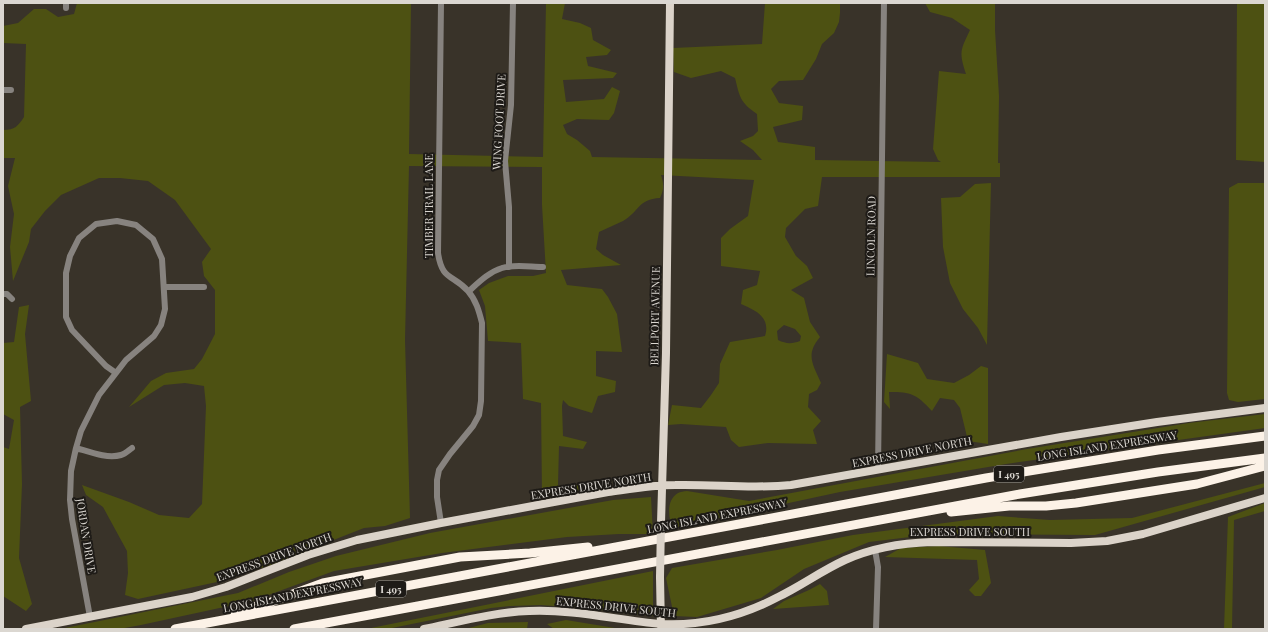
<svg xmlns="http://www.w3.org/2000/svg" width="1268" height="632" font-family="'Playfair Display',serif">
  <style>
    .green { fill: #4d5112; fill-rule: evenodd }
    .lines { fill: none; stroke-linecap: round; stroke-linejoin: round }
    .minor { stroke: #87837f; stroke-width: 6 }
    .major { stroke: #dbd3c9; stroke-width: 8 }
    .highway { stroke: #fcf2e7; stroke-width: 9 }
    .major-bridge { stroke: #dbd3c9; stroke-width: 8 }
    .labels { text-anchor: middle; stroke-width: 4; stroke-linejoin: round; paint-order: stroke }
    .shield { fill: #1e1b17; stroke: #a29f99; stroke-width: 1 }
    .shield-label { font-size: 10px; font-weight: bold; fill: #dbd7d1 }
    .street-label { font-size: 11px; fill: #dbd7d1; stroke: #1e1b17 }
  </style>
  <rect width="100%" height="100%" fill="#393329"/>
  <path class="green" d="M77,3H411L409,154L543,157L546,3H565L562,19L580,23L591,28L593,40L611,50L607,55L586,57L588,66L617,73L613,78L563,80L566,102L604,99L612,87L620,91L614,113L609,120L577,119L563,125L567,134L577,140L590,151L592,157L762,160L753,150L740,141L753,136L758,131L757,114C740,102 740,98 735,78L721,71L691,78L674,72L673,48L762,44L765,3H840V13L839,22L834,33L822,44L816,59L803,80L779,81L771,89L779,103L803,106L802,120L773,127L778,142L815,147V160L941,162L938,160L933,149L939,71L966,74C959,52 960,51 970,30L952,18L930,12L925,3H995V30L999,96L998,163H1000V177H822L818,206L805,209L786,228L785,237L796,256L807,266L813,278L791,290L804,298L810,322L820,337C805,355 813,364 821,383L817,390L809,394L808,407L821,421L813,430L817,444L768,443L739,447L731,440L726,427L681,424L668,425L672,405L701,408L711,395L719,383L720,364L730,342L765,336C771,317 755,310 741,304L743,290L757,285L760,271L721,266V238L730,229L748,216L754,180L661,175C664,184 664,190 660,198C638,199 639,212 623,221C615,225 607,228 599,232L596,249L603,255L621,265L561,270L567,285L602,289L608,297L617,314L622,352L596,351V376L616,381L615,392L598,396L592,413L569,406L563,400L562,406L563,436L587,442L583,449L559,446L558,485H585L587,490L542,497L541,403L523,399L521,343L488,341L485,306L479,290L489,283L508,276H533L546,273L542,205V167L409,166L405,340L410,518L385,526L364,528L270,565L217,582L138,599L125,595L128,573L127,551L103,507L86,495L82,485L129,502L159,515L189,518L202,504L206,406L204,386L185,383L164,385L129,407L151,381L166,373L194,369L202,359L215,334V290L204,276L202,262L211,249L175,200L148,181L120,178H99L61,195L45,211L31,229L29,242L13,281L10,247L14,214L8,186L15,158H3V130C15,130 18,126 24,117L26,44L3,43V26L18,23L34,9H46L58,17L74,14ZM784,325L795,329L801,336L800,341C792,344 786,344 778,340L777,331Z
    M1237,3H1265V162L1236,160Z
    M991,183L987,345L978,328L963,309L950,283L943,247L941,198L960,197L975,184Z
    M1238,183H1265V399L1238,402L1229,400L1227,393L1229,188Z
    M29,305L25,334L31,401L20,407L22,484L19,558L32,604L26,611L3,596V447L9,449L14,420L3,414V343L14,342L19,307Z
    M887,354L918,363L927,379L954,383L969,375L981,366L988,368V444L968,441L960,408L954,400L940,398L932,411C916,394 912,392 889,392L890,409L884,402Z
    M1265,414V428L1006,464L840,492L673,528C668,518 666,500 678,493C680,492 684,491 687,491L749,501L1027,449L1189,423Z
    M1265,483V487L1095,535L935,534L869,542L804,569L761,598L697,617L674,616L666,578L672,568L777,550L853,535L998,516L1050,520L1132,518Z
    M651,497L653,534H619L567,537L442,553L334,571L252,601L141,625L119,629H60L238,593L289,572L336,556L430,533L613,500Z
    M1265,503V511L1234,520L1232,629H1224L1228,517Z
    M939,546L985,550L991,583L981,596H975L969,590L979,579L977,560L885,557L901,548Z
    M653,571V616L592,609L541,605L511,606L491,608L387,629H366Z
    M820,584L827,591L829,605L773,609L784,601L809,590Z
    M566,620L621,629H554L547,624Z
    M528,622L527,629H465L488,623Z"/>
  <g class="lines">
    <path class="minor" d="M441,3L438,253C442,281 453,274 468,291C476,300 479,311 482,323L481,401L479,415L473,426L450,454L439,470L437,480V497L441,523
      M66,8V3
      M3,90H11
      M509,267V207L505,161L511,105L513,3
      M164,287H204
      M469,291C479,282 489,272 502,268C513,264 531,267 543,267
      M3,294H7L12,299
      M76,448C90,452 107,459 121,455C125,454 129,450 132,448
      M878,469L884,3
      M875,550L878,567L876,629
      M90,617L72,519L70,500L71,471L76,448L81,431L99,395L116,373L126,360L154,336L161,325L165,309L162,259L153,239L136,225L117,221L96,224L79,238L70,256L66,273V317L72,330L106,366L116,373"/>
    <path class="major" d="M661,523L666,353L670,3
      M660,577L661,629
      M26,629L192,597L226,587L308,555L357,540L441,523L608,492C630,489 652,485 675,485C714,484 753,489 791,485L1061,437L1157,422L1265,408
      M424,629C458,622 495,612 529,611C573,609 617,620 661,624C701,626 742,616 778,597C801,586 821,571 845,560C872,548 901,543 931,542L1071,543L1107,541L1143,534L1265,498"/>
    <path class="highway" d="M951,512L1009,506H1046L1076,503L1197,484L1265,466
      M235,612L271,602L323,583L460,557L530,553L588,547
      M175,629L986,478L1158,450L1265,436
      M294,629L1020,494L1158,472L1265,458"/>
    <path class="major-bridge" d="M660,577L661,523"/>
  </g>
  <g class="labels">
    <g class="shield">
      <rect x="994" y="466" width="30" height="16" rx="3"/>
      <rect x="376" y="581" width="30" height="16" rx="3"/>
    </g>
    <g class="shield-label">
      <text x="1009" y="478">I 495</text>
      <text x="391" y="593">I 495</text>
    </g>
    <g class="street-label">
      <text transform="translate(499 122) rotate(-87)" y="4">WING FOOT DRIVE</text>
      <text transform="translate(429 206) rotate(-90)" y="4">TIMBER TRAIL LANE</text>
      <text transform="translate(871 236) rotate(-89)" y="4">LINCOLN ROAD</text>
      <text transform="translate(655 316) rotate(-89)" y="4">BELLPORT AVENUE</text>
      <text transform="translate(1107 446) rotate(-9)" y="4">LONG ISLAND EXPRESSWAY</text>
      <text transform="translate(912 452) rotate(-11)" y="4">EXPRESS DRIVE NORTH</text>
      <text transform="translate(591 486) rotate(-9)" y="4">EXPRESS DRIVE NORTH</text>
      <text transform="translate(717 516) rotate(-11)" y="4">LONG ISLAND EXPRESSWAY</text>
      <text x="970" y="536">EXPRESS DRIVE SOUTH</text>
      <text transform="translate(86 536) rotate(81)" y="4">JORDAN DRIVE</text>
      <text transform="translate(274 557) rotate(-20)" y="4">EXPRESS DRIVE NORTH</text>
      <text transform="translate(293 595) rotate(-11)" y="4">LONG ISLAND EXPRESSWAY</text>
      <text transform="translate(616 607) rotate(6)" y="4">EXPRESS DRIVE SOUTH</text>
    </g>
  </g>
  <rect width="1268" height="632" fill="none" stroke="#dbd7d1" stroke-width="8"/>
</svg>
